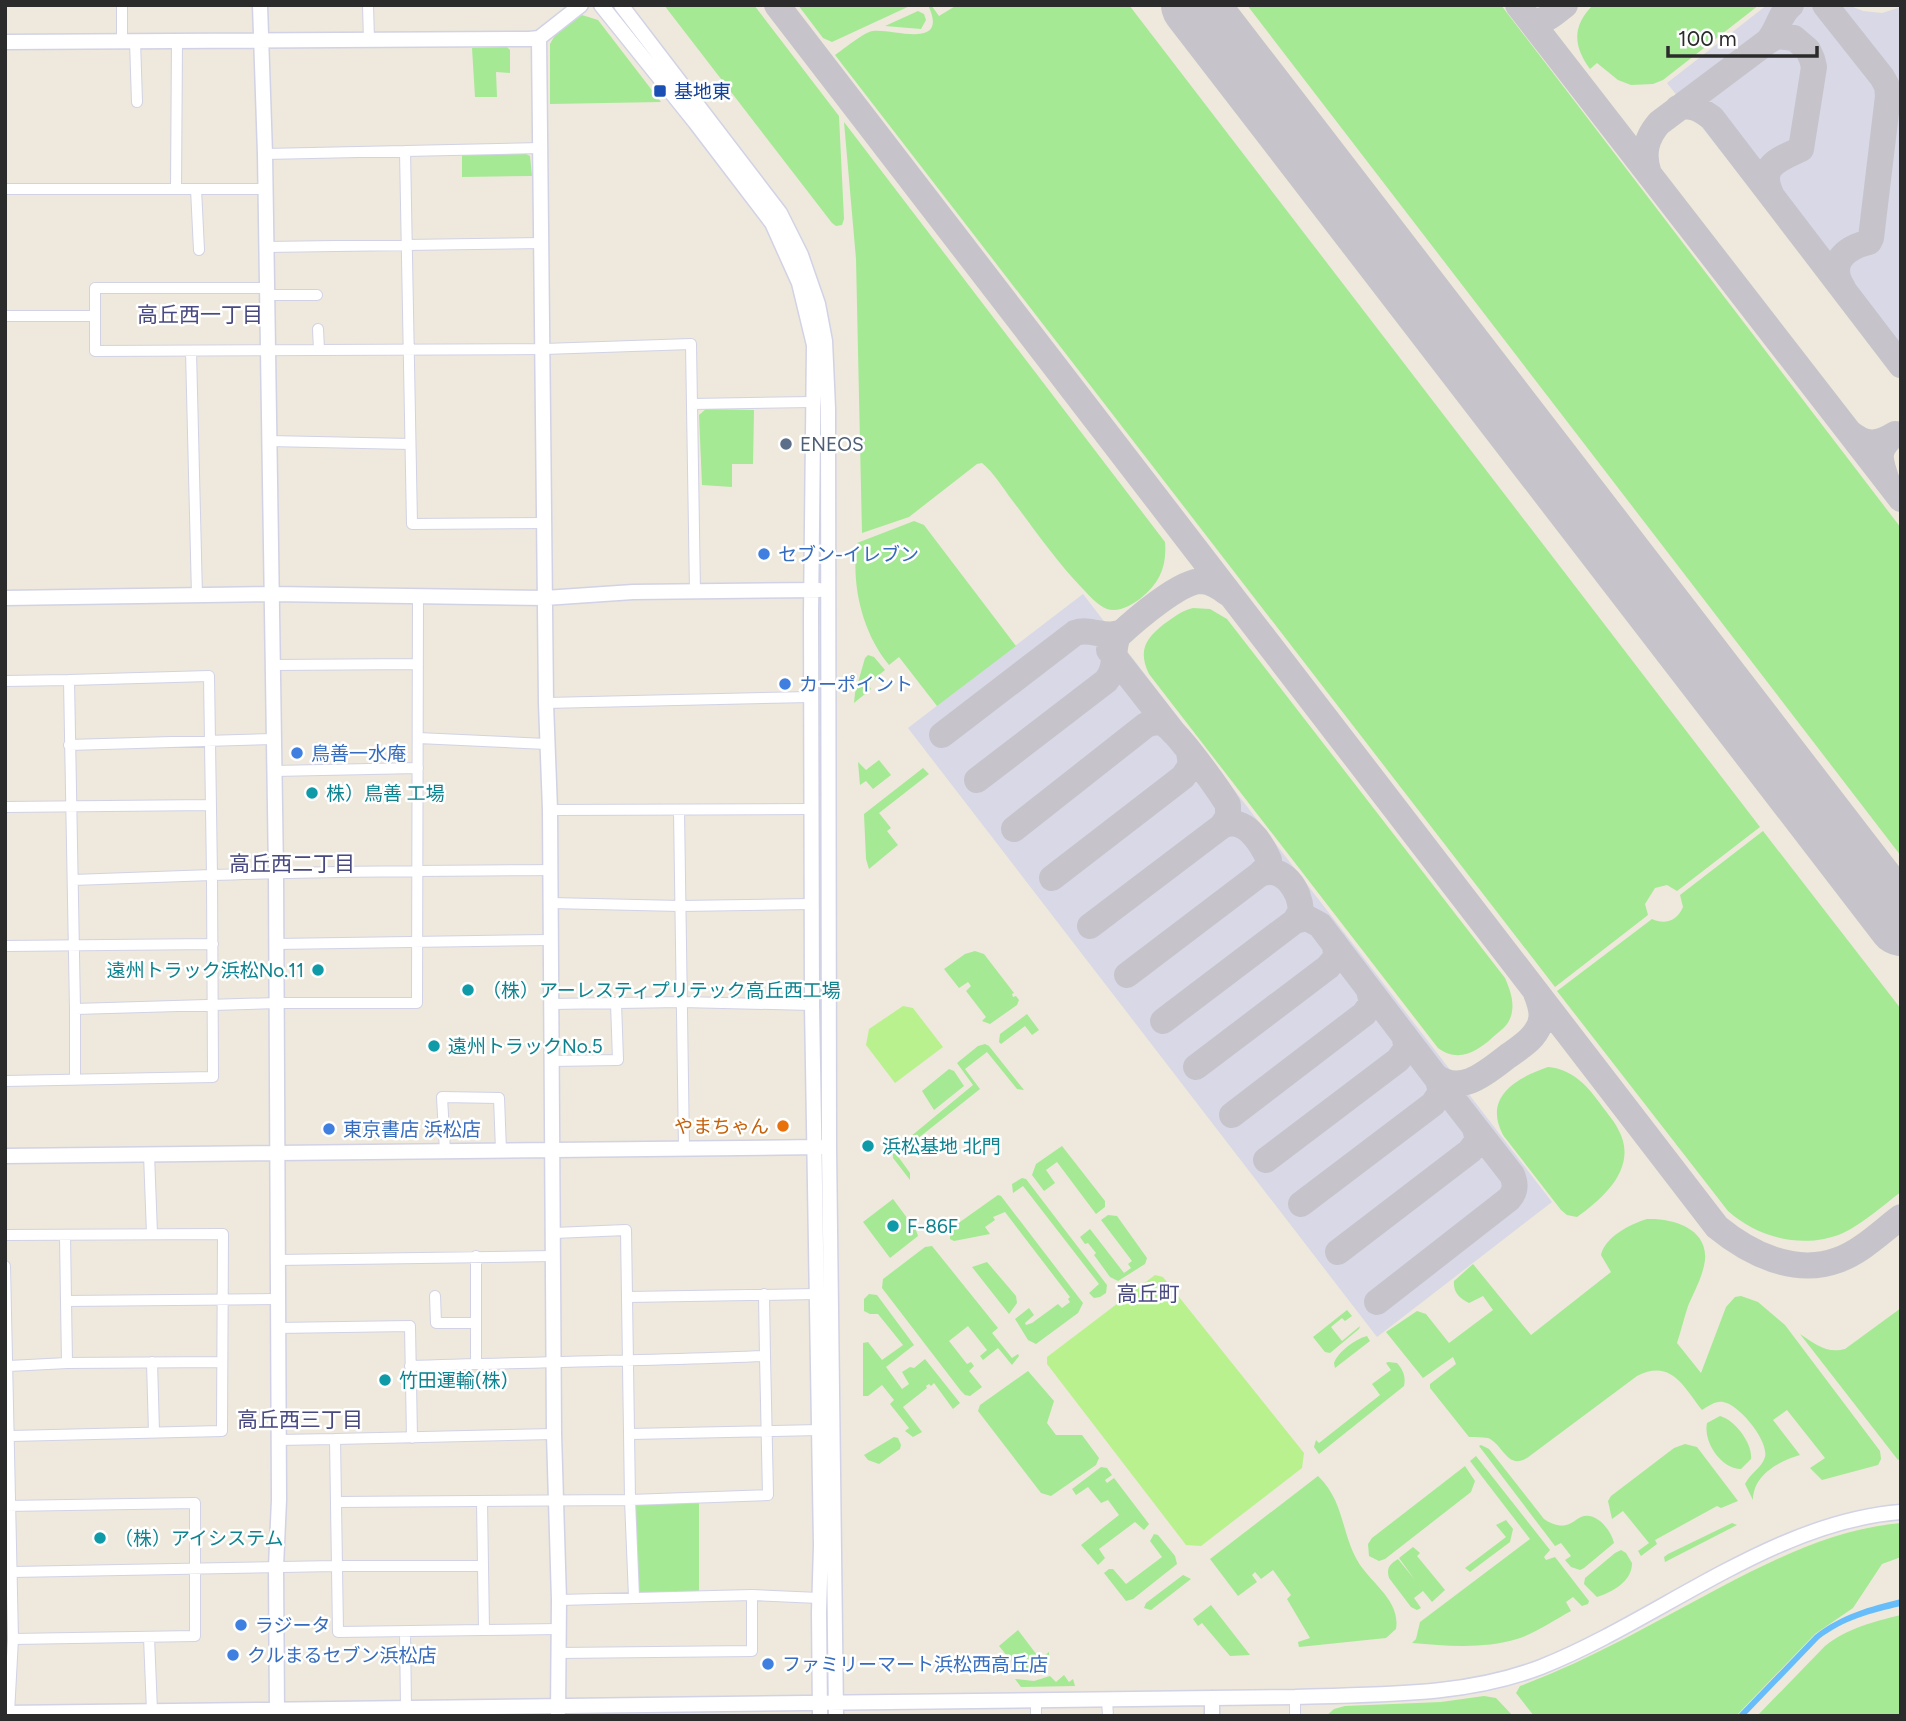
<svg xmlns="http://www.w3.org/2000/svg" width="1906" height="1721" font-family="Figtree,'Noto Sans JP',sans-serif">
  <style>
    .airport { fill: #d8d8e7 }
    .green { fill: #a5e994 }
    .pitch { fill: #baf18f }
    .water { fill: #67bdf9 }
    .lines { fill: none; stroke-linecap: round; stroke-linejoin: round }
    .taxiway { stroke: #c6c4ca; stroke-width: 26 }
    .runway { stroke: #c6c4ca; stroke-width: 66 }
    .street-casing { stroke: #d1d2e5; stroke-width: 12 }
    .secondary-casing { stroke: #d1d2e5; stroke-width: 17 }
    .street { stroke: #fff; stroke-width: 10 }
    .secondary { stroke: #fff; stroke-width: 14 }
    .transit-dot { fill: #1a4fb4; stroke: #fff; stroke-width: 2.5 }
    .service-dot { fill: #5c6f8a; stroke: #fff; stroke-width: 2.5 }
    .shop-dot { fill: #3f7fe0; stroke: #fff; stroke-width: 2.5 }
    .culture-dot { fill: #0f9aa8; stroke: #fff; stroke-width: 2.5 }
    .food-dot { fill: #e8710a; stroke: #fff; stroke-width: 2.5 }
    .labels { text-anchor: middle; stroke-width: 5; stroke-linejoin: round; paint-order: stroke }
    .transit-label { font-size: 19px; fill: #164399; stroke: #fff; text-anchor: start }
    .service-label { font-size: 19px; fill: #4e5e75; stroke: #fff; text-anchor: start }
    .shop-label { font-size: 19px; fill: #366cbe; stroke: #fff; text-anchor: start }
    .culture-label { font-size: 19px; fill: #0d838f; stroke: #fff; text-anchor: start }
    .food-label { font-size: 19px; fill: #c56008; stroke: #fff; text-anchor: end }
    .neighbourhood-label { font-size: 21px; fill: #474980; stroke: #fff }
  </style>
  <rect width="100%" height="100%" fill="#eee9dc"/>
  <path class="airport" d="M1767,5H1848L1863,11L1882,13L1901,7V379L1667,83Z
    M1083,594L1552,1202L1377,1337L908,728Z"/>
  <path class="green" d="M664,5H754L839,116L844,219L842,225L836,226L832,223Z
    M798,5H912L832,42L823,38Z
    M928,5H931L939,16L957,5H1129L1760,827L1677,891L1667,885L1655,888L1645,904L1648,915L1555,987L835,55C844,49 864,32 873,31C892,28 950,51 928,5Z
    M1247,5H1501L1901,528V856Z
    M1593,5H1759L1663,80L1653,84L1631,85L1618,80L1597,63L1590,69C1573,46 1572,26 1593,5Z
    M918,11L924,14L926,20L921,29L885,26Z
    M582,15L598,20L661,102L550,104V44L555,35Z
    M507,47L510,50V73L496,72L497,97H475L472,48Z
    M844,122L1165,542C1167,566 1160,583 1141,598C1132,605 1118,613 1107,609C1097,605 1089,595 1082,588C1056,561 1035,530 1012,500C1003,488 994,473 982,463L977,464L909,517L862,533L856,259Z
    M526,154L530,156L532,176L462,177V155Z
    M706,409L754,410L753,464H732V487L702,485L699,415Z
    M914,521L924,525L1016,646L937,706L899,657L889,665C862,632 851,585 857,543Z
    M1193,608L1210,609L1227,619L1505,978C1510,990 1515,1002 1511,1016C1508,1026 1500,1031 1493,1037C1477,1052 1458,1063 1438,1048L1149,674C1138,651 1145,639 1164,624C1174,617 1181,611 1193,608Z
    M868,655L874,657L885,670L868,684L871,689L854,703L855,693L865,658Z
    M879,760L891,775L873,789L866,781L860,785L858,762L866,770Z
    M923,768L929,774L879,813L891,828L887,831L898,845L869,869L866,859L864,814Z
    M1763,831L1901,1009V1192C1882,1206 1864,1223 1843,1233C1804,1250 1758,1238 1728,1211L1557,991L1652,919C1665,925 1677,921 1683,907L1680,895Z
    M975,951L984,954L1014,993L1012,994L1013,997L1016,996L1019,1000L1017,1005L990,1024L982,1021L986,1017L966,991L971,986L968,982L959,988L944,969L965,954Z
    M1027,1014L1039,1030L1032,1035L1025,1026L1001,1044L999,1042L1000,1034Z
    M985,1044L989,1046L1024,1090L1017,1089L987,1052L965,1069L980,1089L897,1155L910,1173V1180L893,1158L892,1144L904,1142L973,1085L957,1063L978,1046Z
    M1548,1067C1571,1069 1586,1084 1599,1102C1605,1111 1613,1119 1618,1129C1639,1166 1605,1197 1577,1217L1567,1215L1561,1210L1503,1135C1483,1097 1516,1078 1548,1067Z
    M949,1069L954,1071L964,1086L934,1110L922,1091Z
    M1062,1146L1105,1201V1207L1096,1214L1057,1162L1046,1170L1055,1183L1044,1191L1032,1175L1036,1164Z
    M1022,1178L1026,1179L1107,1285L1106,1293L1100,1297L1094,1298L1089,1293L1099,1284L1023,1186L1013,1193L1012,1184Z
    M998,1195L1001,1196L1083,1303L1078,1313L1036,1344L1028,1340L1015,1319L1029,1308L1034,1315L1025,1323L1026,1325L1032,1323L1058,1304L1062,1308L1070,1302L1068,1299L1070,1297L1005,1212L993,1217L995,1220L985,1227L990,1234L954,1241L950,1239V1229Z
    M893,1199L916,1230L918,1236L890,1258L863,1222Z
    M1108,1215L1117,1216L1147,1258L1145,1264L1118,1281L1110,1277L1094,1255L1096,1253L1088,1243L1085,1244L1080,1237L1090,1229L1124,1273L1131,1268L1128,1264L1132,1261L1101,1220Z
    M1647,1219C1672,1218 1708,1228 1705,1260C1703,1276 1694,1292 1688,1306C1684,1318 1681,1331 1677,1343L1701,1373L1726,1307L1735,1297L1741,1296L1758,1302L1785,1325L1880,1451L1881,1459L1878,1465L1822,1480L1810,1468L1825,1458L1787,1410L1773,1420L1800,1455C1779,1461 1753,1475 1753,1500L1745,1484C1750,1473 1762,1468 1765,1457C1769,1441 1739,1404 1723,1402C1715,1401 1709,1406 1702,1410C1684,1387 1671,1358 1637,1376L1527,1458C1507,1470 1503,1444 1488,1438C1482,1437 1475,1437 1469,1437L1430,1388V1384L1456,1364L1453,1357L1423,1378L1386,1332L1417,1311L1426,1314L1449,1343L1493,1310L1483,1296L1469,1303C1459,1298 1453,1292 1454,1281L1473,1264L1531,1335L1611,1272L1601,1255C1605,1237 1630,1224 1647,1219Z
    M932,1246L998,1328L992,1333L1012,1358L1018,1354L1019,1356L1012,1365L998,1348L983,1360L980,1356L987,1350L968,1326L949,1341L967,1364L971,1362L974,1366L969,1371L982,1387L970,1396L965,1395L961,1391L882,1288L883,1279L887,1276L925,1247Z
    M987,1262L1016,1296L1017,1303L1009,1314L972,1267Z
    M869,1294L877,1295L914,1345L886,1367L902,1389L909,1384L902,1372L910,1367L914,1368L925,1359L960,1403L953,1409L934,1383L931,1386L929,1384L926,1386L927,1388L903,1407L922,1432L913,1437L905,1431L909,1428L890,1404L894,1400L882,1385L868,1396H863V1343L868,1342L882,1360L903,1345L878,1314H870L864,1311V1299Z
    M1901,1308V1457L1898,1460L1800,1334C1815,1344 1827,1354 1845,1349Z
    M1347,1310L1352,1316L1345,1321L1342,1318L1331,1327L1342,1341L1360,1326L1359,1329L1330,1353L1325,1352L1313,1337Z
    M1367,1336L1370,1341L1335,1368L1334,1363C1338,1352 1355,1339 1367,1336Z
    M1388,1362L1397,1363C1403,1370 1406,1376 1404,1386L1319,1454L1314,1447L1316,1440L1319,1443L1380,1395L1372,1384L1391,1370L1386,1363Z
    M1028,1371L1054,1401L1047,1423L1056,1435H1082L1099,1458L1096,1465L1051,1496L1041,1493L978,1411L980,1405Z
    M1720,1416C1735,1420 1753,1444 1751,1459L1741,1469C1721,1469 1703,1442 1707,1423Z
    M894,1437L898,1438L901,1445L900,1449L879,1464L868,1460L864,1455Z
    M1685,1444L1697,1447L1738,1501L1721,1508L1717,1506L1655,1540L1657,1544L1641,1556L1638,1551L1649,1543L1623,1511L1612,1519L1608,1501L1611,1496L1674,1448Z
    M1481,1445L1489,1449L1544,1519C1550,1523 1558,1527 1566,1525C1572,1524 1576,1519 1581,1517C1596,1511 1611,1530 1614,1543L1584,1568L1580,1570L1571,1567L1565,1560L1571,1556L1561,1543L1555,1546L1479,1446Z
    M1476,1456L1550,1550L1544,1557L1546,1560L1555,1557L1589,1601L1588,1604L1582,1606L1573,1597L1566,1602L1571,1611C1554,1620 1536,1633 1517,1639C1484,1649 1447,1646 1412,1643L1416,1639L1420,1622L1530,1539L1470,1461Z
    M1465,1466L1475,1481L1471,1492L1385,1559L1379,1561L1369,1556L1368,1544L1372,1538Z
    M1101,1467L1107,1468L1112,1475L1105,1480L1107,1483L1114,1478L1149,1524L1144,1530L1135,1522L1099,1549L1105,1558L1098,1565L1081,1545L1119,1515L1108,1500L1101,1503L1088,1487L1076,1495L1072,1489Z
    M1318,1476C1344,1501 1341,1531 1357,1560C1370,1583 1401,1600 1396,1629L1386,1638L1299,1647L1298,1642L1310,1638L1287,1599L1291,1595L1273,1570L1261,1579L1255,1572L1252,1575L1257,1582L1238,1596L1210,1559Z
    M699,1501V1593L636,1595L634,1504Z
    M1506,1520L1513,1529L1510,1542L1470,1572L1465,1568L1506,1537L1496,1525Z
    M1732,1523L1737,1525L1665,1562L1664,1557L1668,1554Z
    M1901,1523V1557L1882,1564L1853,1608L1815,1634L1736,1716H1534L1516,1693L1520,1686C1590,1660 1655,1622 1721,1587C1779,1557 1835,1529 1901,1523Z
    M1154,1534L1158,1535L1175,1556L1177,1564L1133,1599L1126,1601L1104,1573L1109,1569H1113L1126,1584L1162,1557L1150,1541Z
    M1413,1547L1420,1553L1417,1556L1445,1590L1432,1602L1423,1591L1414,1598L1421,1608L1417,1610L1411,1607L1389,1578C1386,1568 1390,1564 1398,1559L1415,1580L1399,1558Z
    M1621,1550L1626,1553L1632,1563C1632,1582 1612,1592 1597,1597L1584,1584L1585,1578L1615,1553Z
    M1183,1575L1191,1579L1151,1610L1144,1608L1146,1603Z
    M1211,1605L1250,1655L1230,1656L1202,1623L1198,1626L1193,1619Z
    M1901,1615V1716H1757L1825,1646C1848,1628 1872,1622 1901,1615Z
    M1018,1630L1040,1659L1049,1652V1661C1029,1688 1013,1663 999,1646Z
    M1064,1675L1069,1682L1073,1679L1075,1686L1021,1687L1015,1679L1034,1681L1050,1676L1056,1682Z
    M1484,1696L1496,1698L1513,1716H1326L1334,1709L1345,1706L1441,1702Z"/>
  <path class="pitch" d="M903,1006L913,1008L943,1047L895,1083L866,1045L869,1029Z
    M1155,1275L1163,1277L1304,1453L1302,1468L1201,1546L1186,1545L1047,1364V1357Z"/>
  <path class="water" d="M1901,1599V1606C1870,1613 1844,1620 1819,1639L1745,1716H1737L1815,1635C1842,1614 1869,1607 1901,1599Z"/>
  <g class="lines">
    <path class="taxiway" d="M777,5L1717,1227C1750,1254 1795,1276 1838,1260C1861,1252 1881,1232 1901,1217
      M1518,5L1901,499
      M1825,5L1882,77L1887,86L1888,96L1871,238L1869,242C1845,248 1827,263 1843,288
      M1529,19C1544,25 1553,14 1565,5
      M1767,42L1777,36L1794,38L1808,50L1812,59L1814,67L1801,149C1778,160 1756,166 1773,198
      M1678,108C1691,103 1701,110 1712,118L1901,365
      M1649,174C1642,154 1646,138 1659,123L1767,42C1778,31 1779,14 1791,5
      M1849,432C1866,446 1877,445 1895,434C1876,450 1879,458 1887,481
      M1109,650L1173,732
      M942,735L1075,633C1091,627 1106,640 1122,632
      M977,780L1106,681C1118,667 1111,652 1118,636C1134,621 1181,580 1202,581C1212,582 1220,587 1227,593
      M1014,829L1146,725C1152,723 1156,721 1162,723C1176,729 1219,790 1228,805V817L1222,826C1244,815 1261,842 1269,860L1265,869L1260,874C1283,864 1300,890 1301,911L1295,921L1307,918L1320,925L1435,1076C1461,1096 1487,1072 1508,1056C1518,1049 1531,1041 1537,1030C1545,1018 1541,1006 1536,993
      M1052,878L1183,777L1191,765L1189,752
      M1090,926L1222,826
      M1127,975L1260,874
      M1163,1021L1295,921
      M1196,1067L1328,967L1337,956L1334,943
      M1232,1115L1364,1014L1372,1003L1369,990
      M1266,1160L1398,1060L1407,1048L1404,1035
      M1301,1204L1433,1104L1441,1092L1438,1080
      M1338,1252L1470,1151L1478,1140L1475,1128
      M1377,1302L1509,1199C1516,1191 1516,1184 1512,1175L1435,1076"/>
    <path class="runway" d="M1194,5L1901,923"/>
    <defs>
      <path id="street" d="M122,5V41
        M368,5L369,40
        M135,41L137,102
        M405,151L412,524L545,523
        M265,154L541,148
        M5,189H264
        M176,189L177,40
        M196,189L199,250
        M266,247L542,243
        M266,288H95V351L544,349L691,344L695,592
        M266,295H317
        M5,316H95
        M318,329L319,350
        M191,351L197,596
        M692,404L812,402
        M269,441L410,444
        M418,596L417,1003H277L75,1009L69,680L209,676L212,875C324,871 437,871 550,870
        M273,665L418,664
        M5,681L69,680
        M546,703L811,697
        M418,738L547,744
        M69,745L273,739
        M274,771L418,768
        M5,807L210,805
        M550,810L812,809
        M679,810L684,1148
        M550,903L680,906L812,904
        M276,944L550,940
        M5,946L213,944
        M551,1004L682,1002L812,1005
        M552,1061L618,1060L616,1003
        M75,1080V1009
        M5,1081L213,1077L212,875L73,880
        M445,1151L442,1097L499,1098L501,1150
        M149,1154L152,1234
        M554,1233L626,1230L630,1500L634,1597
        M5,1235L223,1234L222,1431L10,1436
        M65,1236L66,1301
        M476,1256V1364
        M277,1260L554,1256
        M5,1266L13,1639L9,1713
        M764,1294L765,1356
        M435,1296L436,1323H476
        M628,1297L818,1294
        M277,1328L410,1326L412,1438
        M152,1362L154,1432
        M222,1362L67,1363L66,1301L276,1299
        M9,1366L67,1363
        M630,1434L820,1430
        M335,1439L554,1434
        M278,1440L335,1439L338,1632L484,1630
        M482,1501L483,1566
        M337,1502L630,1500L768,1495L765,1356C647,1361 529,1362 410,1366
        M5,1506L195,1503V1636L13,1639
        M12,1572L336,1566H483L484,1630L558,1629
        M559,1600L752,1595L819,1598
        M405,1633L406,1708
        M149,1637L152,1711
        M558,1653L752,1651V1595
        M1295,1697V1716
        M1107,1700L1108,1716
        M1036,1701V1716"/>
      <path id="secondary" d="M260,5L265,154L276,873L279,1500L276,1567L277,1716
        M601,5L695,122L772,223L799,283L814,345L811,614L812,1005L821,1546L819,1612L820,1716
        M621,5L780,213L801,255L818,304L825,341L828,408L829,1147L836,1716
        M539,38L546,703L550,810L554,1434L559,1600L558,1713
        M5,42L529,39L539,38L581,5
        M5,598L272,594L545,598L633,592L819,590
        M5,1156L821,1147
        M1212,1698V1716
        M5,1713L1295,1697C1378,1694 1463,1697 1541,1667C1659,1620 1772,1522 1901,1512"/>
    </defs>
    <use href="#street" class="street-casing"/>
    <use href="#secondary" class="secondary-casing"/>
    <use href="#street" class="street"/>
    <use href="#secondary" class="secondary"/>
  </g>
  <rect class="transit-dot" x="653" y="84" width="14" height="14" rx="3.5"/>
  <circle class="service-dot" cx="786" cy="444" r="7"/>
  <g class="shop-dot">
    <circle cx="764" cy="554" r="7"/>
    <circle cx="785" cy="684" r="7"/>
    <circle cx="297" cy="753" r="7"/>
    <circle cx="329" cy="1129" r="7"/>
    <circle cx="241" cy="1625" r="7"/>
    <circle cx="233" cy="1655" r="7"/>
    <circle cx="768" cy="1664" r="7"/>
  </g>
  <g class="culture-dot">
    <circle cx="312" cy="793" r="7"/>
    <circle cx="318" cy="970" r="7"/>
    <circle cx="468" cy="990" r="7"/>
    <circle cx="434" cy="1046" r="7"/>
    <circle cx="868" cy="1146" r="7"/>
    <circle cx="893" cy="1226" r="7"/>
    <circle cx="385" cy="1380" r="7"/>
    <circle cx="100" cy="1538" r="7"/>
  </g>
  <circle class="food-dot" cx="783" cy="1126" r="7"/>
  <g class="labels">
    <g class="transit-label">
      <text x="674" y="98">基地東</text>
    </g>
    <g class="service-label">
      <text x="800" y="451">ENEOS</text>
    </g>
    <g class="shop-label">
      <text x="778" y="561">セブン-イレブン</text>
      <text x="799" y="691">カーポイント</text>
      <text x="311" y="760">鳥善一水庵</text>
      <text x="343" y="1136">東京書店 浜松店</text>
      <text x="255" y="1632">ラジータ</text>
      <text x="247" y="1662">クルまるセブン浜松店</text>
      <text x="782" y="1671">ファミリーマート浜松西高丘店</text>
    </g>
    <g class="culture-label">
      <text x="326" y="800">株）鳥善 工場</text>
      <text x="304" y="977" text-anchor="end">遠州トラック浜松No.11</text>
      <text x="482" y="997">（株）アーレスティプリテック高丘西工場</text>
      <text x="448" y="1053">遠州トラックNo.5</text>
      <text x="882" y="1153">浜松基地 北門</text>
      <text x="907" y="1233">F-86F</text>
      <text x="399" y="1387">竹田運輸(株)</text>
      <text x="114" y="1545">（株）アイシステム</text>
    </g>
    <g class="food-label">
      <text x="769" y="1133">やまちゃん</text>
    </g>
    <g class="neighbourhood-label">
      <text x="200" y="322">高丘西一丁目</text>
      <text x="292" y="871">高丘西二丁目</text>
      <text x="1148" y="1301">高丘町</text>
      <text x="300" y="1427">高丘西三丁目</text>
    </g>
  </g>
  <rect width="1906" height="1721" fill="none" stroke="#2b2b2b" stroke-width="14"/>
  <path d="M1668 46v10h149v-10" fill="none" stroke="#2b2b2b" stroke-width="3.5"/>
  <text x="1678" y="46" font-size="21" fill="#2b2b2b" stroke="#ffffff" stroke-width="5" paint-order="stroke">100 m</text>
</svg>
